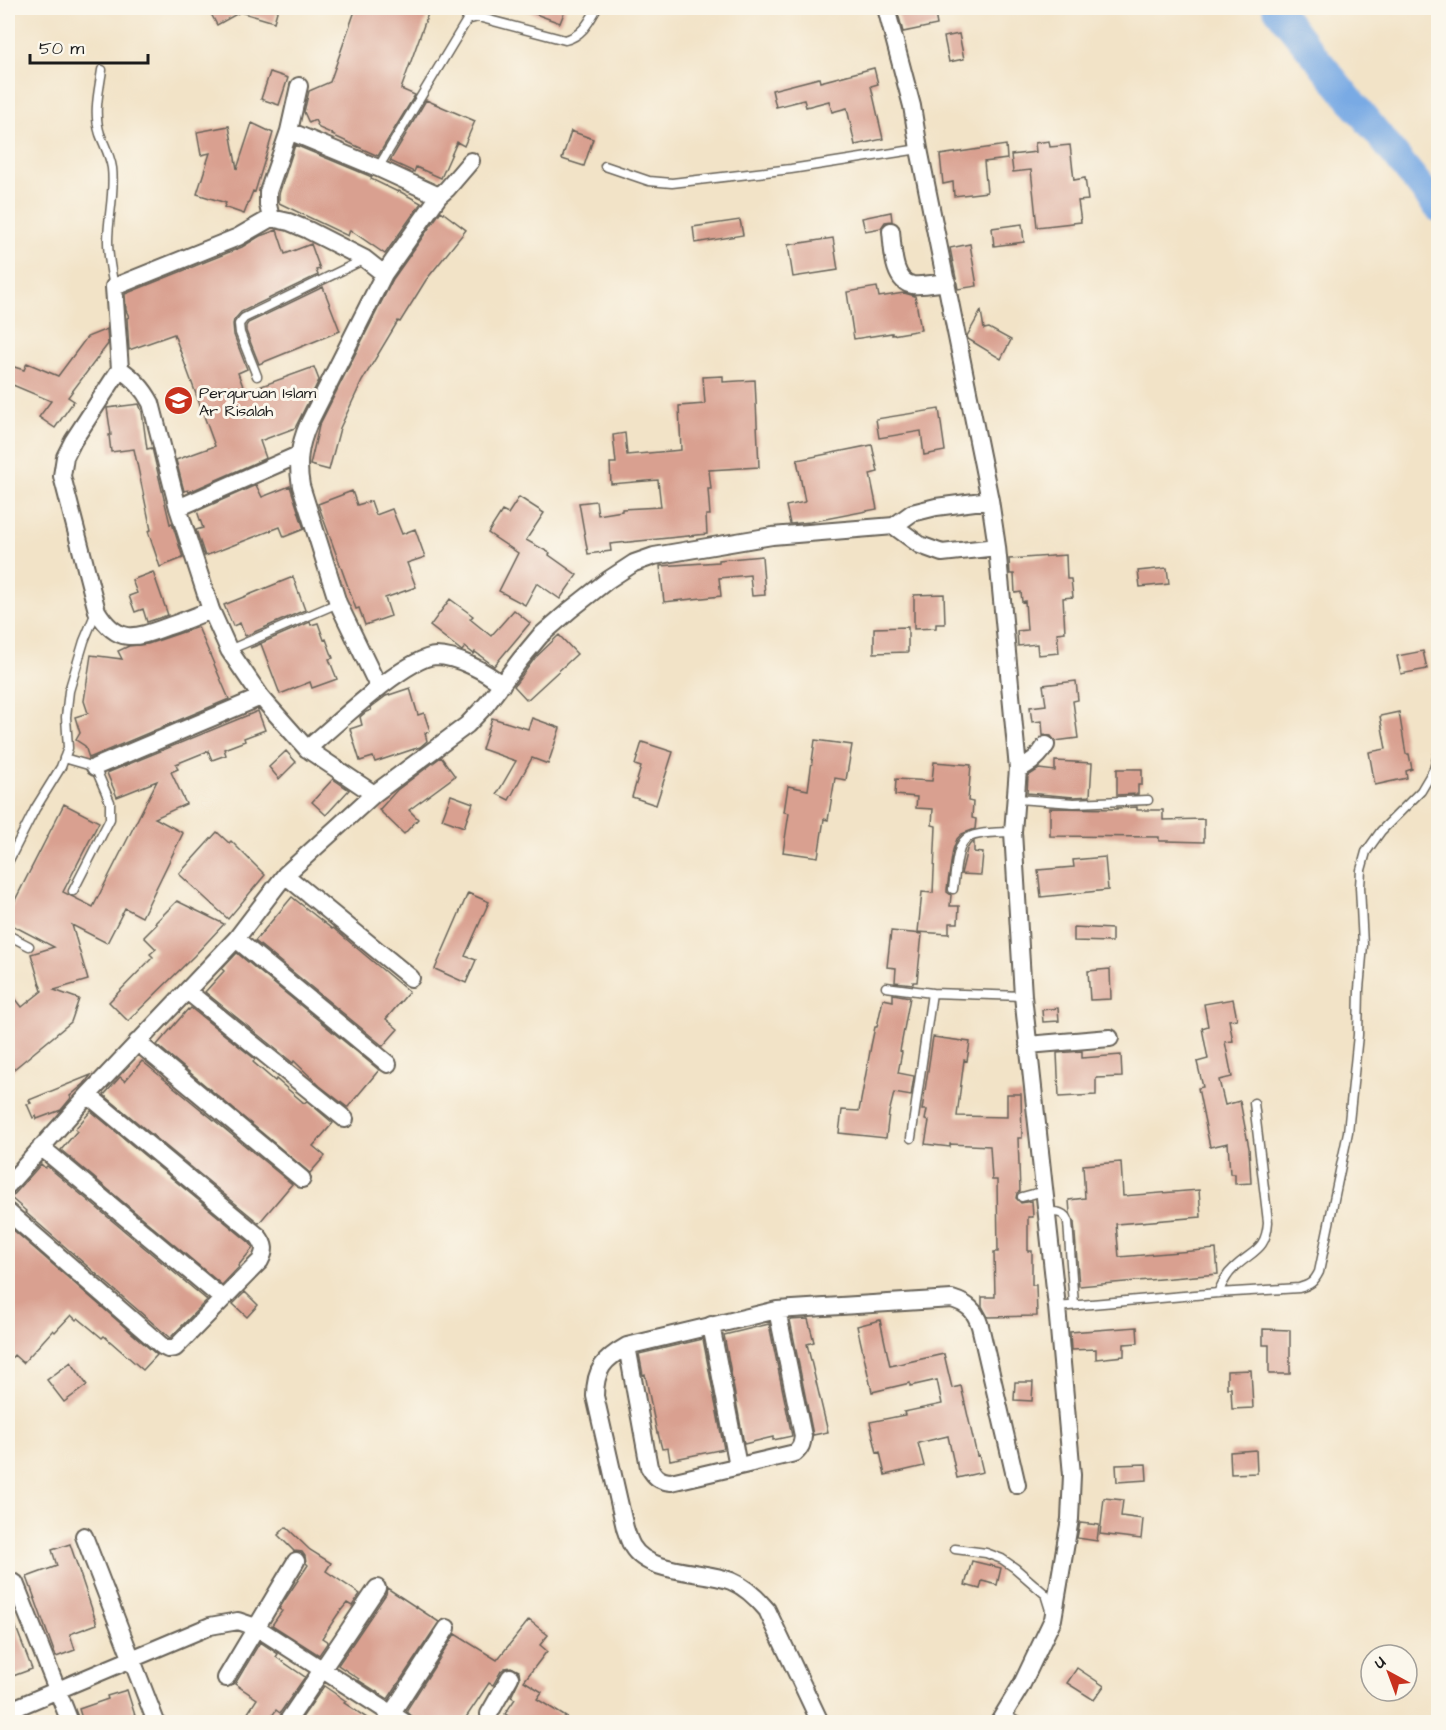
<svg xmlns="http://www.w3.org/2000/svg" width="1446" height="1730" font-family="'Architects Daughter',sans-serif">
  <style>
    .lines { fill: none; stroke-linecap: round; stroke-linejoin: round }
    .river { stroke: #79aae4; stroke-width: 28 }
    .building { fill: #d9a090 }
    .service-casing { stroke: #676258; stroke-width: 11 }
    .minor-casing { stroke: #676258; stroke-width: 20 }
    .service { stroke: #fff; stroke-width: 8 }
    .minor { stroke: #fff; stroke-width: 16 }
    .labels { text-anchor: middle; stroke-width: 6; stroke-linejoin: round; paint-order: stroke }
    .poi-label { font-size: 16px; fill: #1c1c1c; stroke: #fbf7ec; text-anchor: start }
  </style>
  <rect width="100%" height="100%" fill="#fbf7ec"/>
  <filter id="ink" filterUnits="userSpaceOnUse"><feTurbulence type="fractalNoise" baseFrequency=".0167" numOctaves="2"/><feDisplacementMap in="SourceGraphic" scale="12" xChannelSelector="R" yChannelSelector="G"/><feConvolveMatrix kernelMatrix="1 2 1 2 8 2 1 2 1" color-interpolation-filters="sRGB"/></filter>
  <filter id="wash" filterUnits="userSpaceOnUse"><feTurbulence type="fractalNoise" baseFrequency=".008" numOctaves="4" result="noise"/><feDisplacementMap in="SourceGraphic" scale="24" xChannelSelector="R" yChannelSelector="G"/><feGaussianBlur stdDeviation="1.35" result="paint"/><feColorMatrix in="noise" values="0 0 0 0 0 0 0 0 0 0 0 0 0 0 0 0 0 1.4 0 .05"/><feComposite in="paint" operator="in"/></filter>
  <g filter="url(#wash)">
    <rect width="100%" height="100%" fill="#f2e3c7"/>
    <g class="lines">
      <path class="river" d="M1276,8L1438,208"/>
    </g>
    <g id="blocks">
      <path class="building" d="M208,8H278L274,22L240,12L217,25Z
        M356,8H430L401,89L415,95L378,156L332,135L333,134L319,128L315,120L309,123L304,112L309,91L330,82Z
        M522,8H566L560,23L522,9Z
        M908,8H934L937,25L903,32L897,10Z
        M959,34L964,59L949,62L944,37Z
        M874,68L878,84L871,86L883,139L855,145L847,108L832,112L829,101L806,107L804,100L776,107L772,90L819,78L820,82Z
        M270,72L288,78L279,105L261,99Z
        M426,100L475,121L464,146L457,142L441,178L416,167L414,172L390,161Z
        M252,123L273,133L255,192L253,191L244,214L224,207L226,203L197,194L210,153L201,155L197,132L229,126L237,169Z
        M571,131L593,139L584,166L562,159Z
        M1049,141L1050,147L1070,145L1074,180L1085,178L1088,200L1078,201L1081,222L1037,227L1031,170L1013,172L1011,155L1036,152L1035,143Z
        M295,145L372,177L371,179L398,192L399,191L421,203L385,254L350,230L348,236L279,203V194Z
        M1006,145L1007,159L984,162L987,192L954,196L953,182L943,184L940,155Z
        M441,211L466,230L426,280L400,322L398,321L362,381L340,428L329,470L310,465L319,426L393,279Z
        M891,212L892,221L885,222L881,228L865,231L862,218Z
        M740,220L743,235L695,243L693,227Z
        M1022,224L1024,242L994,246L992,228Z
        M277,230L285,254L311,244L320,269L316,270L318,275L241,312L234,320L233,324L234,335L247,369L238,373L245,392L314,367L319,380L295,428L260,441L266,458L189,492L188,490L184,491L176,460L215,446L174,334L129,350L127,318L129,317L126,310L125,294L242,247L260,236Z
        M833,238L838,270L793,277L788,245Z
        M970,244L977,286L958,289L950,248Z
        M323,287L340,331L259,364L246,331V326L248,323Z
        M877,287L879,297L904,293L915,296L921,330L892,335V333L854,339L847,292Z
        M981,311L984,329L989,328L1011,340L1001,359L968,339L967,336Z
        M107,329L108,344L68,397L74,401L55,428L39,417L51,401L8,383V365L24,370L27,363L58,376L87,337Z
        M723,376V382L755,380L759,467L709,470L711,489H708L710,515H706L707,534L610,544L611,551L588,554L579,503L596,501L598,515L622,511V509L661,507L658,480L611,484L610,463H616L613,435L625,433L627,455L681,450L679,406L705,404L703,377Z
        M139,404L142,412L147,449L152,448L170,524L172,523L183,558L160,567L148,531L151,530L134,449L111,452L109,435H111L107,408Z
        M939,409L945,451L924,455L921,431L879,438L876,419Z
        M872,445L878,472L870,474L877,509L810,522L790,524L786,506L805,502L797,460Z
        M256,485L262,497L290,486L304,529L284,537L280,527L205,556L196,530L203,528L197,511Z
        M352,491L357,505L371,501L376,515L392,509L402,534L415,529L425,557L407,563L416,587L385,598L391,616L365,625L359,608L356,609L318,504Z
        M519,497L544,513L526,540L550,553L549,555L577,575L560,599L537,583L525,605L499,591L518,553L488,533L502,511L508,514Z
        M1066,555L1067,579H1071L1073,597L1063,598L1065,632L1057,633L1059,653L1038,655L1037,644L1018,646L1017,631L1027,630L1025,601L1022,602L1021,592L1015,593L1014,574H1010L1009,559Z
        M762,556L765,595L752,596L750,575L719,578L721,596L664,602L660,566L719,562V560Z
        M1167,568L1169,584L1140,587L1138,571Z
        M153,572L168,615L147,622L143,609L135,612L129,596L137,593L132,580Z
        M293,577L305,610L245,636L240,623L233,626L224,605Z
        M944,594L945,624H936V628L914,629V595Z
        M450,599L473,616L470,619L491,636L514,610L530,623L494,666L475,652L474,654L465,647L462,651L430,626Z
        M310,622L311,625L318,623L324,640L326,639L333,658L329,659L337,679L312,688L310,682L280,694L261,644L250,648Z
        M198,627L229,699L89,758L85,746L76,740L80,733L75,717L88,713L84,701L91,655L122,659L118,651L129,646L148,644Z
        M908,627V652L874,653V628Z
        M559,635L577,654L527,700L514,686L535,658Z
        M1423,651L1427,669L1401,674L1397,656Z
        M1076,681L1078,700L1073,701L1078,738L1055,741L1051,736L1043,735L1042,721L1032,722L1030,707L1046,705L1043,685Z
        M410,688L418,715L424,713L430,731L425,733L427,741L420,747L375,762L373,757L360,761L350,729L362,725L360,717L366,712L371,710L370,708L386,696Z
        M258,711L265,730L244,738L245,741L224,749L226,755L212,760L208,751L176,764L178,769L171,772L186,804L155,818L183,833L142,917L125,908L107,943L72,925L88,980L54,990L79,999L71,1022L8,1074V1004L15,998L22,1007L42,991L31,954L54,947L8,923V914L64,804L99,822L63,892L93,907L157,781L117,797L107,773Z
        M1399,712L1406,754H1409L1412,769L1406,771L1407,778L1375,785L1369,752L1386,749L1380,716Z
        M492,718L528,729L532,718L560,728L548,764L532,758L509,800L497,794L516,761L482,749Z
        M815,740L852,745L846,780L835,778L828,820L824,819L818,857L783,852L789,813L784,812L788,786L808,790Z
        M642,742L673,752L656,805L632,797L641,767L635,765Z
        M286,751L296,762L279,779L269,767Z
        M441,757L455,776L409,810L418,819L404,834L379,810L397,790Z
        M1055,761L1092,763L1090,796L1074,797L1027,793L1028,776L1039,769L1055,771Z
        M934,762L971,765L968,801L973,802L972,818L976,819L975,829L962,834L957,839L953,850L947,889V892L951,895L950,906H959L958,923H949V934L918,932L922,892L933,893L936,826L932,825L933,809L916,808L917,797L895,795L896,779L932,781Z
        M1117,769H1142V785H1138V794L1117,795Z
        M333,779L349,790L326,815L312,802Z
        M451,795L473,803L464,827L442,819Z
        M1137,807V810H1163V820L1204,819V842L1166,841H1159V837L1050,836V808L1117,809V808Z
        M217,832L229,843L231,841L265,875L228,919L179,874Z
        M974,842V852L983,853L981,875L961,874L967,849L970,844Z
        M1105,857L1108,890L1041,897L1038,870L1074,867L1073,860Z
        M468,893L489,902L465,956L476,960L466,983L435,969Z
        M292,897L332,929L333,928L409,992L386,1019L398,1029L383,1046L255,941Z
        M177,901L224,924L194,956L128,1021L109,1002L153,957L150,954L156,949L144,937L157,924L155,923Z
        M1074,927L1112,929V942L1074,941Z
        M891,931L922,934L917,982H913V984L895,982L896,968L887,967Z
        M237,953L379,1070L348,1107H347L320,1086L294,1061L293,1063L205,992L224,971L222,969Z
        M1110,969L1111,999L1090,1000L1088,971Z
        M893,994L910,997L900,1051L902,1052L898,1073L914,1076L911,1096L894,1093L889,1113L886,1138L839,1133L842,1110L859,1111L871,1046L875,1027H877L883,999L893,1001Z
        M1233,999L1237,1019L1229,1020L1233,1041L1225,1042L1232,1077L1219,1080L1225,1105L1240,1101L1249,1148L1251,1183L1235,1184V1174H1230L1228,1143L1210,1147L1198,1088L1203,1087L1197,1062L1208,1059L1202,1028L1208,1026L1204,1004Z
        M191,1008L255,1059L253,1062L275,1081L276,1079L304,1103L307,1101L333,1123L313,1146L325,1156L310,1173L157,1045L188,1009L189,1010Z
        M1058,1008L1059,1021L1043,1022L1042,1010Z
        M933,1037L970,1042L967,1061L964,1060L957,1116L1007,1117V1094H1021L1022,1138H1018L1020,1191L1017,1193L1016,1198L1021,1203L1032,1201L1033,1217H1028V1251H1032V1285H1036L1037,1316L988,1317L982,1306V1297H995L994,1252H998L997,1180H992L990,1146L950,1144V1147L925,1144L929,1121L925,1120L927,1110H922Z
        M1082,1051V1058L1121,1055L1122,1077L1096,1078V1095L1059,1097L1057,1053Z
        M142,1061L292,1184L259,1223L104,1095L120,1077L125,1081Z
        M91,1075L84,1084L70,1096L71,1098L61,1110L37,1119L36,1116L33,1118L27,1104L31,1103L29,1100Z
        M91,1111L250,1243L253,1248L238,1266L239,1267L222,1285L61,1150L77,1131L75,1129Z
        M1121,1162L1123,1196L1199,1190L1201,1217L1116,1224L1119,1257L1216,1249L1218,1274L1079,1286L1074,1222L1070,1213L1069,1200L1085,1198L1083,1165Z
        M41,1164L45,1168L47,1166L207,1300L170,1338L25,1212L26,1211L11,1198Z
        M11,1228L157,1355L143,1370L104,1336L102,1338L78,1318L76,1320L71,1315L55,1332L53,1330L23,1363L14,1355L8,1362V1232Z
        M245,1292L258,1305L247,1317L233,1304Z
        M808,1319L814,1342L807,1344L828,1432L813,1435L790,1320Z
        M880,1320L890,1366L944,1354L952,1388L961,1386L977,1456L979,1455L983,1472L957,1478L948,1436L918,1443L924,1466L885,1475L880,1452L877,1453L870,1422L905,1415L904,1412L942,1404L937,1380L910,1386V1383L872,1392L857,1326Z
        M769,1324L792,1436L773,1440V1437L744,1444L724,1335Z
        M1137,1327L1138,1343L1124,1344V1356L1096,1359V1349L1071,1350L1070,1332Z
        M1263,1329L1290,1330V1374H1269V1345H1263Z
        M703,1339L724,1449L670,1460L668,1448L662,1449L658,1433H657L645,1374L643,1375L639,1354Z
        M71,1362L87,1385L64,1402L47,1380Z
        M1251,1370L1253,1408L1232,1409L1231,1388H1227V1371Z
        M1015,1382H1033L1032,1401L1014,1400Z
        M1256,1450L1257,1473L1231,1474L1230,1452Z
        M1146,1464L1147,1480L1117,1482L1116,1465Z
        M1104,1498L1123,1500L1121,1516L1143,1519L1141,1539L1100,1534Z
        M1080,1523L1099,1525L1097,1541L1077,1538Z
        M286,1527L310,1550L331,1563L326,1571L360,1594L352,1606L347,1603L338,1614L322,1638L328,1642L319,1655L272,1625L282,1611L279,1609L286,1598L308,1565L306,1563L305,1556L302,1552L294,1551L278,1535Z
        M70,1544L97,1624L70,1634L75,1650L56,1657L27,1577L57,1566L52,1550Z
        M972,1561L1001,1568L997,1585L982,1581L980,1589L965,1585Z
        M387,1588L439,1622L388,1699L358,1680L359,1679L338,1665L386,1594Z
        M8,1609H9L32,1669L13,1676L8,1661Z
        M529,1620L548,1635L540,1645L547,1651L524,1681L542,1692L537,1699L574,1722H532L525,1718L522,1722H518L505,1714L515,1699L511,1697L520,1678L519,1671L511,1667L505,1668L501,1671L493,1685L489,1683L463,1722H414L413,1717L406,1711L455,1634L497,1660Z
        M260,1642L278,1654L276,1657L305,1677L280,1713L276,1710L268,1722H242L257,1699L235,1684Z
        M1077,1668L1104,1686L1094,1700L1067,1683Z
        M324,1686L346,1701L344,1703L373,1722H299Z
        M127,1690L137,1722H83L79,1709L108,1699L107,1696Z"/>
    </g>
  </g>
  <g filter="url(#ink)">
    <use href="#blocks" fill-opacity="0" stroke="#676258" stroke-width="1.5"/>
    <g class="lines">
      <defs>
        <path id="service" d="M102,70C99,91 93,113 100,134C104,145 110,155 112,168C115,193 108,217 108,241C108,257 111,272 114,287
          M605,166L649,181L672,183L791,169L919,149
          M378,168L467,20L478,17L565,40C582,36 589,22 597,8
          M257,376L240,333L239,324L244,318L365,259
          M229,650L338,603
          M64,758L95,767L110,802V819L73,891
          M1017,799L1074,803L1148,800
          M8,862L35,809L61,767L68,748L66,717L69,691L84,641L96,612
          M953,889C955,877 956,852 963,842C970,831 1001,833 1013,832
          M8,935L29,946
          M886,987L932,993L1023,996
          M911,1138L932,993
          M1022,1197L1044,1191
          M1046,1212C1056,1212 1065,1211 1068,1222L1074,1305
          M1218,1293C1222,1284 1226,1275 1233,1269C1252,1250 1266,1252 1268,1222L1254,1103
          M1057,1307L1218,1293L1299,1288C1310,1285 1314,1282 1319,1272L1348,1132L1358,1035L1359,989L1363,945L1360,887L1361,870L1366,852L1381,831L1421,791L1434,769L1438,755
          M955,1549L986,1553L1002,1559L1015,1568L1045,1594L1050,1610
          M1005,1715L1018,1722"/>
        <path id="minor" d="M886,8L912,106L919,149L990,500L997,547L1018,769L1013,832L1023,996L1057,1307L1072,1475L1070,1519L1053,1619L1022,1684L999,1722
          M289,131L378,168L439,196L384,274L308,425C299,446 297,464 301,486L338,603L379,688
          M439,196L447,189L471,161
          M271,218L268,205V192L289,131L299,86
          M891,231C893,247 892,282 913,285C924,286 937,283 947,282
          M178,508L298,455
          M894,526L920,545L942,553L997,547
          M211,610C196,616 181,622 166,627C134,639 117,644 97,611L62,476L65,457L73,441L120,369L114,287L238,237L271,218L289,222L308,230L365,259L384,274
          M261,697L307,749L374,794
          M307,749C332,728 406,657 436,656C457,656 487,672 502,685
          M95,767L261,697L229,650L211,610L178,508L151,403C143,388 134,379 120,369
          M1018,769C1031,764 1039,757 1046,745
          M285,875L411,978
          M236,939L388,1064
          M187,991L345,1119
          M137,1042L302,1179
          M1028,1045L1110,1038
          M41,1147L223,1299
          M8,1185L88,1095L236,939L285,875L374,794L467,725L486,705L520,660L540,636L570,610L608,580L634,563L654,556L772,536L894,526L912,513L936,507L990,500
          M8,1212L162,1346L168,1349L175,1348L260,1261C266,1250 265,1245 258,1236L88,1095
          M711,1325L738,1466
          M627,1346L649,1467C655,1477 659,1481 671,1482L795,1453C801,1448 802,1444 803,1436L777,1310
          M84,1536L156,1722
          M15,1583L70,1722
          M226,1678L296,1561
          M8,1711L210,1626L238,1621L256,1627L404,1722
          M489,1714L510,1677
          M287,1722L377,1588
          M386,1722L447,1628
          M820,1722L767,1610C757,1598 746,1587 731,1581C702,1570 649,1575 632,1546C629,1541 627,1534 625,1528L595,1396C595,1369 604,1359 627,1346L777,1310L952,1299C968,1304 975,1310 980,1326L1017,1485"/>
      </defs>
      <use href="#service" class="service-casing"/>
      <use href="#minor" class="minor-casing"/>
      <use href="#service" class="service"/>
      <use href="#minor" class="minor"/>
    </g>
  </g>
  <defs>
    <symbol id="school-disc" viewBox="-11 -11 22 22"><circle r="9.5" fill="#c8321e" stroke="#fbf7ec"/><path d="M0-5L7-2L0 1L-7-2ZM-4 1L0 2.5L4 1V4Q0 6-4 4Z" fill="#fff"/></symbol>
  </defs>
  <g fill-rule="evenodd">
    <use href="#school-disc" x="162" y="384" width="33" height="33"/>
  </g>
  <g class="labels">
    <g class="poi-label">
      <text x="199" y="398">Perguruan Islam<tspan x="199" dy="18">Ar Risalah</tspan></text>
    </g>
  </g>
  <rect width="1446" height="1730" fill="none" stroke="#fbf7ec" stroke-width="30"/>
  <g transform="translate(1389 1673) rotate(319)"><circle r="28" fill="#fbf7ec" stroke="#a29f99" stroke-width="1.5"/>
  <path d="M0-4.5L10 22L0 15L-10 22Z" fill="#c8321e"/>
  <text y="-9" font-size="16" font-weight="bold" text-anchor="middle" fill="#1c1c1c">U</text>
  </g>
  <path d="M30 54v9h118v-9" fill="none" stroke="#1c1c1c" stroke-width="3"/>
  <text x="39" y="54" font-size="18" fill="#1c1c1c" stroke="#fbf7ec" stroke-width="4.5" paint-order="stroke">50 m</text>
</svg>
